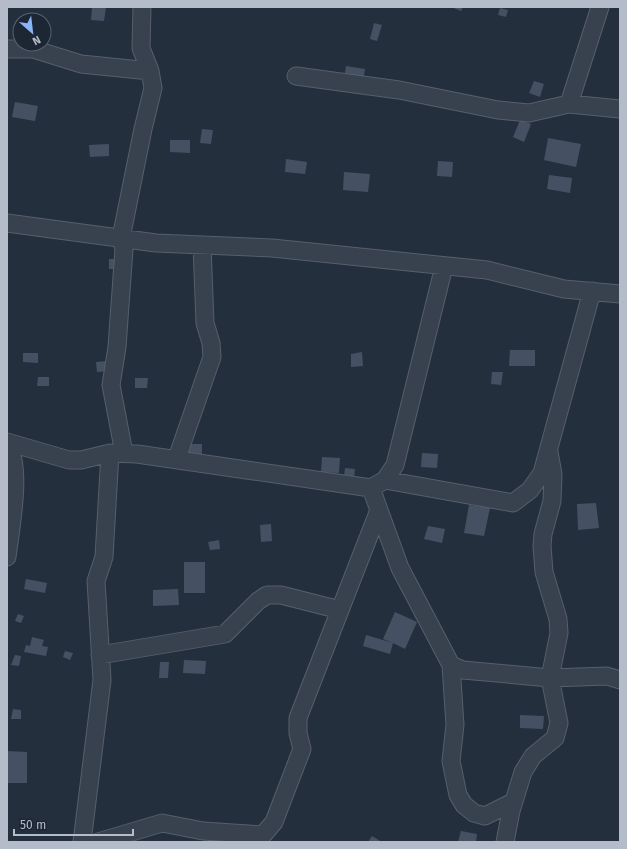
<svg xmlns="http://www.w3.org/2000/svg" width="627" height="849" font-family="'Fira Sans',sans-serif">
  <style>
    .building { fill: #455162 }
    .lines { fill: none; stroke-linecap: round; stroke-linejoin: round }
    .street-casing { stroke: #565f6c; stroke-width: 19 }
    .street { stroke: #38414e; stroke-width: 17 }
  </style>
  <rect width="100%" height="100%" fill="#242f3e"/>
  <path class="building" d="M92,7H106L104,21L91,20Z
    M451,7H463L461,11Z
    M500,8L508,10L506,17L498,15Z
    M374,23L382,25L377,41L370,39Z
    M346,66L365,69L363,83L344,79Z
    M534,81L544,84L540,97L529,93Z
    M15,102L38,106L35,121L12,117Z
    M520,120L531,124L524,142L513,137Z
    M202,129L213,130L211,144L200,143Z
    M548,138L581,144L576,167L544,160Z
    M170,140H190V153L170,152Z
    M109,144V156L90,157L89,145Z
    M286,159L307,162L305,174L285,172Z
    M438,161L453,162L452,177L437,176Z
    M344,172L370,174L368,192L343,190Z
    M549,175L572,178L570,193L547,189Z
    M109,259H119V269H109Z
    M510,350H535V366H509Z
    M362,352L363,366L351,367V354Z
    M23,353H38V363L23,362Z
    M108,361L109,371L97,372L96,362Z
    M492,372H503L501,385L491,384Z
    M38,377H49V386H37Z
    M135,378H148L147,388H135Z
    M184,444H202V455H184Z
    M422,453L438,454L437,468L421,467Z
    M322,457L340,458L339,473L321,472Z
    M345,468L355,469L354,478L344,477Z
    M596,503L599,528L578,530L577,504Z
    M469,505L490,508L484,536L464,533Z
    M271,524L272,541L261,542L260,525Z
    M428,526L445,529L442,543L424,539Z
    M219,540L220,549L210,550L208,542Z
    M184,562H205V593H184Z
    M26,579L47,583L45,593L24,589Z
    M178,589L179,605L153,606V590Z
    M395,612L417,622L405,649L393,643L390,654L363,646L366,635L393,643L383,639Z
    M18,614L24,616L21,623L15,621Z
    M32,637L44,640L42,646L48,647L46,656L24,652L26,645L30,646Z
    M65,651L73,653L70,660L63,657Z
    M15,655L21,656L19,666L11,665Z
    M184,660L206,661L205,674L183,673Z
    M160,662H169L168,678H159Z
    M13,709L21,710V719H11Z
    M520,715L544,716L543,729L520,728Z
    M7,751L27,752V783H7Z
    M461,831L477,834L476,842H458Z
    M372,836L382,842H368Z"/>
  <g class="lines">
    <defs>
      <path id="street" d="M7,49H33L81,64L150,71
        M296,76L399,90L498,110L529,113L569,104L620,109
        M569,104L600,7
        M7,223L156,243L272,248L487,270L564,289L620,294
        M7,442L69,460H81L110,453L137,454L371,488L385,480L395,465L444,266
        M7,446C23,463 10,533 7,557
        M124,453L111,385L117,347L124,249L121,238L143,129L153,88L150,71L141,48L142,7
        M177,458L212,357L211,343L205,323L202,245
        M385,480L513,503L530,490L542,473L592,291
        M371,488L400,568L451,665L463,670L550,678L607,676L620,680
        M100,655L225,634L258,601L267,595H281L340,610
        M451,665L455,725L451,761L458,795L464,805L474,813L485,816L513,802
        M82,842L102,680L96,581L104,557L110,453
        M98,842L162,823L203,831L262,835
        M257,842L274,822L302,749L298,733V718L379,510
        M505,842L511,811L523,772L533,756L555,738L559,723L550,678L559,633L558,619L544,572L542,546L543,534L552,501L553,474L549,452"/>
    </defs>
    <use href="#street" class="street-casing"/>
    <use href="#street" class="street"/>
  </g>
  <rect width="627" height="849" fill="none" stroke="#b4bcc9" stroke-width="16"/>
  <g transform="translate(32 32) rotate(152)"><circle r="19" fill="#1d2633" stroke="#59626f"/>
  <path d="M0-3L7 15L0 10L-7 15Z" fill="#8ab4f8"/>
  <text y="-6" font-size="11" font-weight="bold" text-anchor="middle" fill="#b4bcc9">N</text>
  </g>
  <path d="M14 829v6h119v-6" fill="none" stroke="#b4bcc9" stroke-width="2"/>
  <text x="20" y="829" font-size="12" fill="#b4bcc9" stroke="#1d2633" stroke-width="3" paint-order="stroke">50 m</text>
</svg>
